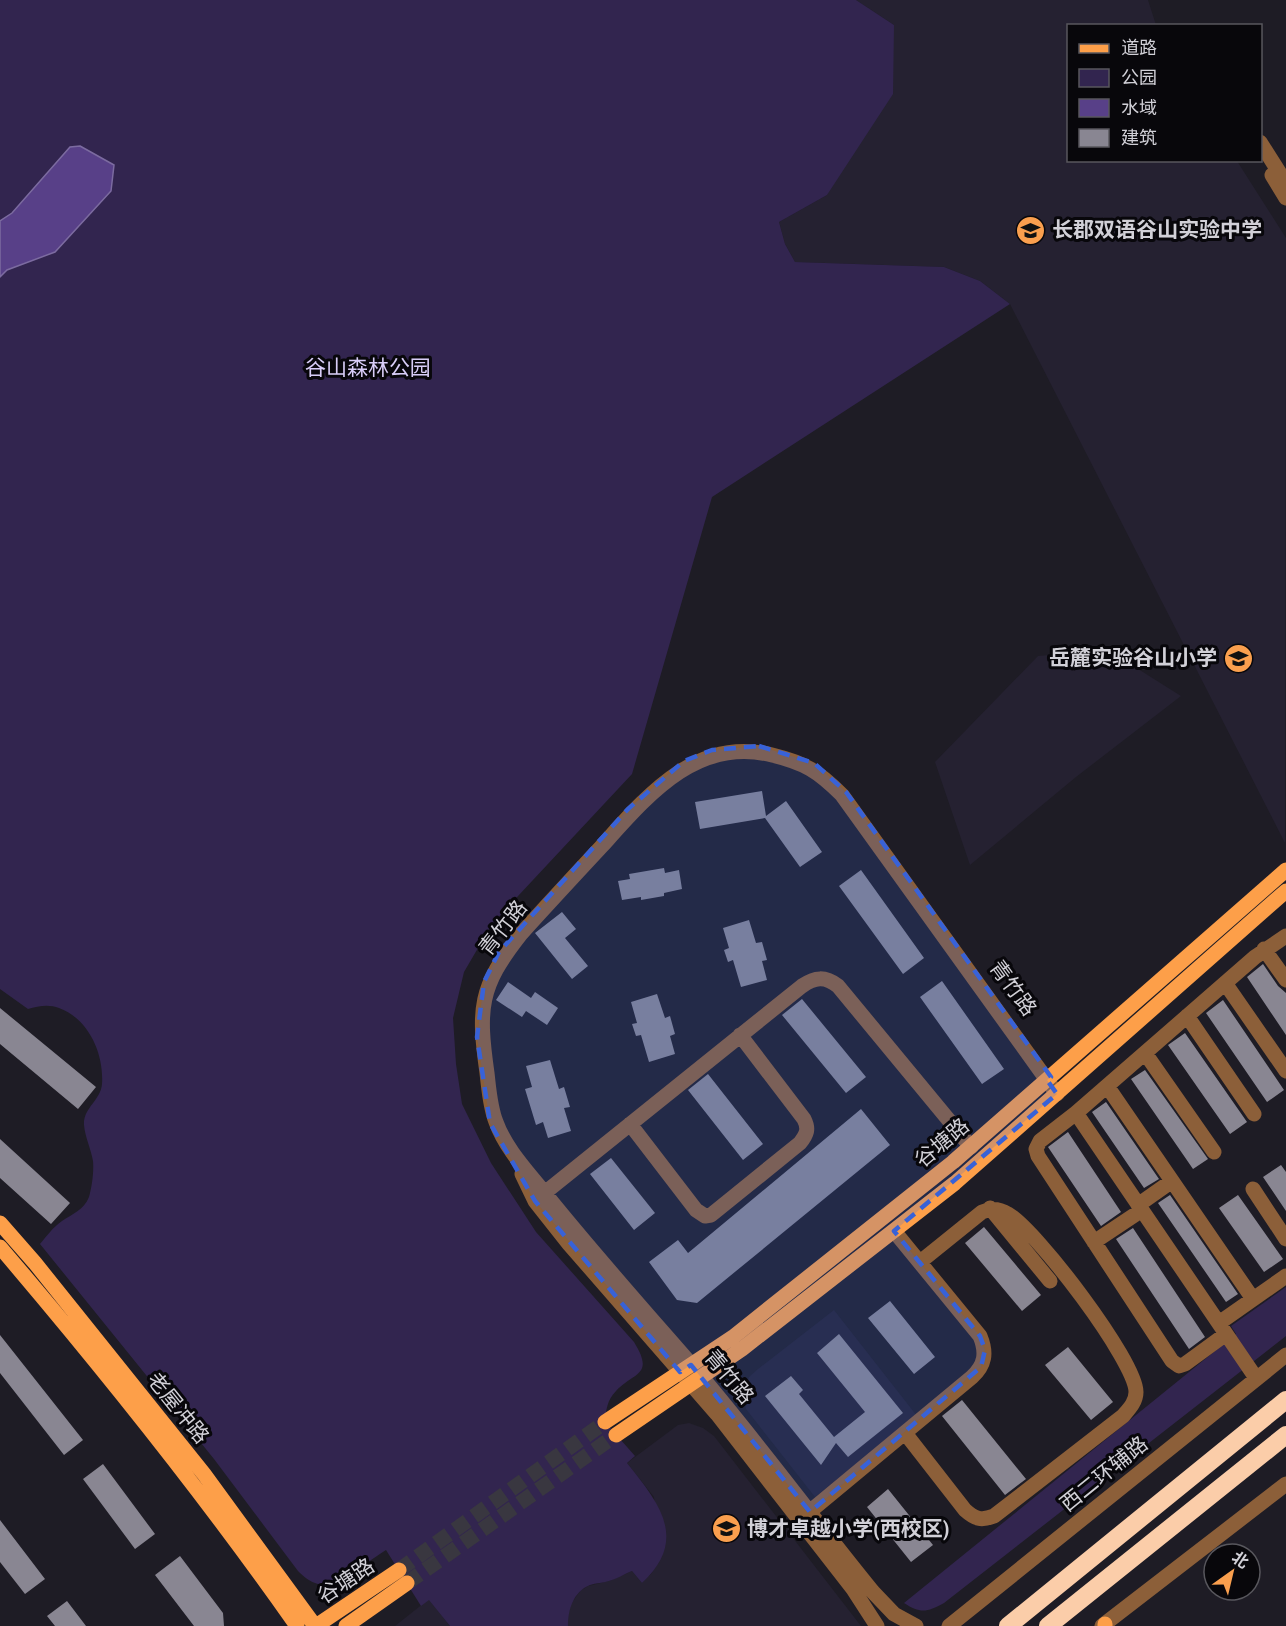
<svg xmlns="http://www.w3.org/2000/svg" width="1286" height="1626" font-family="'Roboto Condensed','Noto Sans SC',sans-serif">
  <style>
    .built { fill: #252131 }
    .green { fill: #32254f }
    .water { fill: #584088; stroke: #7c6ba0; stroke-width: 1.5 }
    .building { fill: #898692 }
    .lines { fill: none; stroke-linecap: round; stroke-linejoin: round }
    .major-tunnel { stroke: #393740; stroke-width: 15; stroke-dasharray: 15 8; stroke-linecap: butt }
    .minor { stroke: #8c5f39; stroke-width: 15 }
    .major { stroke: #fd9f49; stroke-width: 15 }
    .highway { stroke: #fbcda9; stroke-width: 18 }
    .marked { fill: #3862d8; fill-opacity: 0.2; stroke: #3862d8; stroke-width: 4.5; stroke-dasharray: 12 8; stroke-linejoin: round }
    .labels { text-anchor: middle; stroke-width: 6; stroke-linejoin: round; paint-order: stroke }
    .poi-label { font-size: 21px; font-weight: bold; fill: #d1d0d7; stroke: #08070b; text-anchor: start }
    .park-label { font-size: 21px; fill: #d8cdf7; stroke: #08070b }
    .street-label { font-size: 21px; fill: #d1d0d7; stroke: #08070b }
  </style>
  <rect width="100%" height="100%" fill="#1e1c25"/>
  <path class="built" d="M856,0H1148L1156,25L1068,26V160L1237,161L1286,238L1285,843L1010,304L980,281L944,267L795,262L785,244L779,222L827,195L894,25Z
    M1108,650L1181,696L1076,777L970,865L935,762L1038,656Z
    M834,1310L917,1416L815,1497L746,1409L743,1395L749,1377L758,1369Z
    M689,1423L703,1428L714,1436L861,1626H568V1615L571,1604L580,1591L588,1586L609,1581L632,1571L642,1583L651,1574L659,1562L654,1497L627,1463L678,1425Z
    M429,1599L450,1626H395Z"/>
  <path class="green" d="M0,0H856L894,25L893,94L827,195L779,222L785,244L795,262L944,267L980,281L1010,304L712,497L632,774L492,924L464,972L453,1018L456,1064L462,1104L491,1163L536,1232L634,1342C655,1376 634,1372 616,1391C607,1400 606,1410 605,1422L635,1456L627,1463C659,1503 689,1539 642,1583L632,1571C624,1574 617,1579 609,1581C603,1583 596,1583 590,1585C573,1592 568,1610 568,1626H450L429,1600L421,1606L386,1550C369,1560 338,1588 318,1584C310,1582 304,1577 298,1571L214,1459L40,1244C46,1237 53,1227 62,1221C72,1214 84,1210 89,1197C92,1187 94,1171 93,1161C91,1149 85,1137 84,1125C83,1108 101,1100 102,1084C104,1054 89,1019 59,1008C49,1004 38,1006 28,1009L0,989Z
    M1286,1287V1336L944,1603C927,1612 921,1614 904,1603L1236,1334L1231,1326Z"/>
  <path class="water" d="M80,146L114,165L111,191L55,252L7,270L0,277V221L12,213L70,147Z"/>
  <path class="building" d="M762,791L766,816L786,801L822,852L800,867L765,818L700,829L695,802Z
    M664,868L665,873L679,870L682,889L664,893V896L641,900V897L622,900L618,881L630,879L629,874Z
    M861,870L924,958L903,974L839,886Z
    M562,912L576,929L565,938L588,966L572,979L535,933Z
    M749,920L756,943L762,942L767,960L762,961L767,980L741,987L733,960L728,962L724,950L729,948L723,928Z
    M1263,964L1278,986L1286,993V1035L1247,977Z
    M942,981L1004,1069L982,1084L920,997Z
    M508,982L531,998L535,992L558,1008L547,1025L526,1011L522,1017L496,1000Z
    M657,994L665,1018L670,1016L675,1034L670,1036L675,1054L649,1062L641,1035L636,1036L632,1024L637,1023L631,1002Z
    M802,999L866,1077L846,1093L782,1015Z
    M1223,1000L1284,1090L1267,1102L1206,1013Z
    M0,1008L96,1087L78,1109L0,1044Z
    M1185,1033L1247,1122L1230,1134L1168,1045Z
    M550,1060L559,1089L564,1087L570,1107L564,1108L571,1131L548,1138L543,1122L536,1125L525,1089L532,1087L526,1066Z
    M1145,1070L1208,1159L1193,1169L1131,1079Z
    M708,1074L763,1144L743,1160L688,1090Z
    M1106,1102L1159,1179L1144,1188L1092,1112Z
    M861,1109L890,1145L697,1303L677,1300L649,1262L678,1240L688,1253Z
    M1068,1132L1121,1212L1101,1226L1048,1147Z
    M0,1139L70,1203L51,1224L0,1178Z
    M611,1158L655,1213L634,1230L590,1174Z
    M1281,1165L1286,1172V1211L1263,1177Z
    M1170,1195L1238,1294L1226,1302L1158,1203Z
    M1238,1195L1283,1259L1264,1272L1219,1208Z
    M984,1227L1041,1295L1022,1311L965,1243Z
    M1133,1228L1205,1337L1189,1349L1116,1239Z
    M890,1301L935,1357L914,1374L868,1318Z
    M839,1334L903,1413L848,1457L836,1443L821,1465L765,1396L791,1376L803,1390L799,1394L834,1437L865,1412L817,1353Z
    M0,1335L83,1440L64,1455L0,1373Z
    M1068,1347L1113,1402L1091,1420L1045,1365Z
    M962,1400L1026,1479L1005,1495L942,1416Z
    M103,1464L155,1534L135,1549L83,1479Z
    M888,1489L933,1545L911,1562L867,1507Z
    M0,1520L45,1579L25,1594L0,1562Z
    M180,1556L223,1613L224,1626H194L155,1575Z
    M67,1601L86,1626H55L47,1616Z"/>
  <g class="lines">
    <path class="major-tunnel" d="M399,1570L605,1422
      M407,1583L616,1435"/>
    <path class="minor" d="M1260,142L1286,183
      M1272,175L1286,198
      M1264,949L1286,980
      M1225,983L1286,1071
      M1187,1016L1254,1114
      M1145,1053L1214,1152
      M1107,1086L1253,1299
      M1076,1113L1040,1141L1036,1149L1038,1156L1172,1361L1179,1366L1185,1364L1226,1334
      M630,1124L696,1210L705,1216L711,1215L800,1143C807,1134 809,1129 804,1119L740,1035
      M522,1174L535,1201L569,1244L717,1414L853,1589L877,1626
      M1253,1189L1286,1239
      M537,1199L802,986C815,977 825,976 838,986L971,1147
      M1138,1205L1172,1181
      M990,1208L1050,1281
      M1094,1242L1142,1210
      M1219,1323L1286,1276
      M1256,1378L1076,1113L1255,957L1286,936
      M905,1433L965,1510C975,1519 981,1521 994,1516L1123,1416C1129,1409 1136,1402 1136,1392C1136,1361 1036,1230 1008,1214C1000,1209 991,1208 982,1212L920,1262
      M802,1518L972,1377C985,1365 987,1353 980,1336L894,1231
      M916,1626L894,1614L873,1592C811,1516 753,1436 689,1362C641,1307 593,1253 547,1196C529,1173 506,1150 496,1122C490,1107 489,1090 487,1073C478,1009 479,987 520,935C547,905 574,876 601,847C647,796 696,736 772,755C805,763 818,771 842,795L1057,1094
      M949,1626L1286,1355
      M1102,1626L1286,1484"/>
    <path class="major" d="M0,1223L35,1263L204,1474L315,1626
      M0,1247C104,1369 205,1495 297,1626
      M605,1422L733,1337L953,1162L1286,870
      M616,1435L742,1349L955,1183L1286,891
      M1105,1624V1626
      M316,1626L399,1570
      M346,1626L407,1583"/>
    <path class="highway" d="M1008,1626L1286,1400
      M1048,1626L1286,1435"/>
  </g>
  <path class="marked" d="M759,746L814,763L846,792L1051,1077L1047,1080L1057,1094L894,1231L980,1336L985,1350L981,1367L810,1512L691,1365L680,1372L535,1201L490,1123L477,1037L484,982L499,952L628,809L684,761L712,750Z"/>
  <defs>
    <symbol id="school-disc" viewBox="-11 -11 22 22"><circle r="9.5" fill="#fa9f4e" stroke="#08070b"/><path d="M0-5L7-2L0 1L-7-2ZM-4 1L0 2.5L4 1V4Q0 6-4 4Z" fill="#111"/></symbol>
  </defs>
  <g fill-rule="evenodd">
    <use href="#school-disc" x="1014" y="214" width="33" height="33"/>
    <use href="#school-disc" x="1222" y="642" width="33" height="33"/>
    <use href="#school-disc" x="710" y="1512" width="33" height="33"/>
  </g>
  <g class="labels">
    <g class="poi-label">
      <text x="1052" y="237">长郡双语谷山实验中学</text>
      <text x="1217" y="665" text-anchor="end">岳麓实验谷山小学</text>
      <text x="747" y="1536">博才卓越小学(西校区)</text>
    </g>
    <g class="park-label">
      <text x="368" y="375">谷山森林公园</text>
    </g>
    <g class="street-label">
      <text transform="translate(503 928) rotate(-52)" y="7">青竹路</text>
      <text transform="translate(1013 988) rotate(54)" y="7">青竹路</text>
      <text transform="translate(942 1143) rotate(-40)" y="7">谷塘路</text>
      <text transform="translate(729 1377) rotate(50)" y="7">青竹路</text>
      <text transform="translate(178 1408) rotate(51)" y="7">老屋冲路</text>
      <text transform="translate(1104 1474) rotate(-39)" y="7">西二环辅路</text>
      <text transform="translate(346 1581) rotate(-34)" y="7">谷塘路</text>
    </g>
  </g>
  <rect x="1067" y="24" width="195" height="138" fill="#08070b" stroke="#58575d" stroke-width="1.5"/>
  <rect x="1079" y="44" width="30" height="9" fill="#fd9f49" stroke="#58575d" stroke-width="1.5"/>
  <text x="1121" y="54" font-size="18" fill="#d1d0d7">道路</text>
  <rect x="1079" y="69" width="30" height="18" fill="#32254f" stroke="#58575d" stroke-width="1.5"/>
  <text x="1121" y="84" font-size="18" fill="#d1d0d7">公园</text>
  <rect x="1079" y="99" width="30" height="18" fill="#584088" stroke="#58575d" stroke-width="1.5"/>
  <text x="1121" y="114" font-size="18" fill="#d1d0d7">水域</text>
  <rect x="1079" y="129" width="30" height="18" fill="#898692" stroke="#58575d" stroke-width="1.5"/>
  <text x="1121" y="144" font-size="18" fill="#d1d0d7">建筑</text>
  <g transform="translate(1232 1572) rotate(34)"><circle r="28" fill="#08070b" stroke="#58575d" stroke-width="1.5"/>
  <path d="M0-4.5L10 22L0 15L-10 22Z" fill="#fa9f4e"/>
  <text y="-9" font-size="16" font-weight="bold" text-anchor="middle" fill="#d1d0d7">北</text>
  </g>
</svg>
